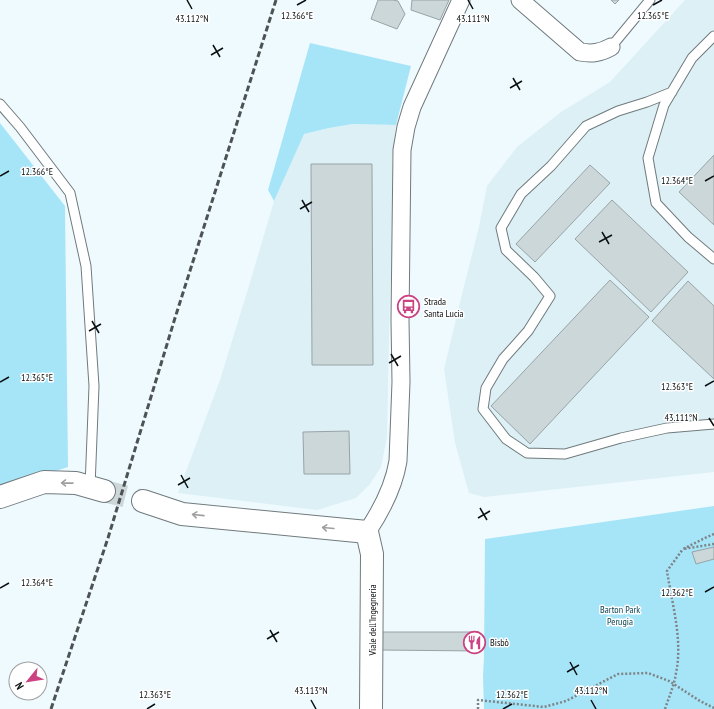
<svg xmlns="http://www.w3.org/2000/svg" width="714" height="709" font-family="'PT Sans Narrow',sans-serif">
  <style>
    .built { fill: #dcf0f6 }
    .green { fill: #a6e5f8 }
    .building { fill: #ccd7da; stroke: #98a3a6 }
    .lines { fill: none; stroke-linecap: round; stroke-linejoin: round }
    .tertiary-tunnel { stroke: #cdd7da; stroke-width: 22; stroke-dasharray: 22 11; stroke-linecap: butt }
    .service-casing { stroke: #707a7d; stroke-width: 11 }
    .minor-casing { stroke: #707a7d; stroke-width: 19 }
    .tertiary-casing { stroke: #707a7d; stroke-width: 24 }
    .path { stroke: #7d8487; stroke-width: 2.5; stroke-dasharray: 2 2; stroke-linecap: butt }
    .service { stroke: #fff; stroke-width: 9 }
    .minor { stroke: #fff; stroke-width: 17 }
    .tertiary { stroke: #fff; stroke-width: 22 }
    .rail { stroke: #4d5354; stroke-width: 3; stroke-dasharray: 6 3; stroke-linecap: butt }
    .oneway { stroke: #9e9fa0 }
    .ticks { fill: none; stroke: #0c1011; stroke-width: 1.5 }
    .labels { text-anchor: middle; stroke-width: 3; stroke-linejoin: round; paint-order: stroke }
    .poi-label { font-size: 10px; fill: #0c1011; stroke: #fff; text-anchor: start }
    .park-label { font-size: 10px; fill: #0b4452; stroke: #fff }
    .street-label { font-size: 10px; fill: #0c1011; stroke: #fff }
    .ticks-label { font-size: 10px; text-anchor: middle; fill: #0c1011; stroke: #fff; stroke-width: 3; stroke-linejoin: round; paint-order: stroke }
  </style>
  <rect width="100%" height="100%" fill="#effafe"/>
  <path class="built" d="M685,0H714V472L484,497L469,493L455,443L444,369L464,286L479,227L487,186L517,147L561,112L610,82Z
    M353,124L396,125L392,160L393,240L390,290L387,437L381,467L370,484L356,498L317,510L178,493L220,380L251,279L274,201L299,143L304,134L329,128Z"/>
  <path class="green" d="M310,43L411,66L396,125L353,124L329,128L304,134L274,201L268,190Z
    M0,123L65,206L68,467L0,489Z
    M714,506V709H484L483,676L484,657L485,539Z"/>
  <path class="building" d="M378,0H393L398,1L405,14L397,29L371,19Z
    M412,0H449L440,20L411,10Z
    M611,0H619L615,4Z
    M714,155V225L679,192Z
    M311,164H372L373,365H312Z
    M590,165L610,183L535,262L516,244Z
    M612,200L688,272L651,312L575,239Z
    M610,280L649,317L530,444L491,406Z
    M688,281L714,306V379L652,321Z
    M349,431L350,474H304L303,432Z
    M714,547V559L696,564L692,552Z
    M378,632H479V651L378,650Z"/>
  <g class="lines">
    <path class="tertiary-tunnel" d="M104,491L143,501"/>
    <defs>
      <path id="service" d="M714,36L692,58L664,105L648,158L656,203L688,237L714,259
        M611,47L650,0
        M672,92L647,102L618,111L586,126L551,166L521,194L501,228L506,250L534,277L550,296L528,331L503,359L486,388L483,409L506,439L527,453L565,454L621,438L667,428L714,424
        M0,104L20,127L70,193L86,266L94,386L90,487"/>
      <path id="minor" d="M520,0L580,52C592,54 600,53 611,47
        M367,532C381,511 394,486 398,461L401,382L400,320L402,150L406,127L412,107L461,0"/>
      <path id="tertiary" d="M0,497L44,482L76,483L104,491
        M143,501L182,514L367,532L372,554L371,709"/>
    </defs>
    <use href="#service" class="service-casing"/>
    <use href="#minor" class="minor-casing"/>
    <use href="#tertiary" class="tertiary-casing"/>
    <path class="path" d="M714,534L707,537L683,549L714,544
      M478,709V700L544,707L566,701L618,674L648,673L669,681L700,701L714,708
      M665,709C669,697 674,686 676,673C683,640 672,604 667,571L683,549"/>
    <use href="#service" class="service"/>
    <use href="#minor" class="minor"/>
    <use href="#tertiary" class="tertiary"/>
    <path class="rail" d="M51,709L108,538L175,318L276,0"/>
  </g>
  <defs><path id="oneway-shaft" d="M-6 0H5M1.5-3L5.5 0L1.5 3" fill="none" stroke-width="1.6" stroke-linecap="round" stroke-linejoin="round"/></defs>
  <g class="oneway">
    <use href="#oneway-shaft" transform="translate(67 483) rotate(-179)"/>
    <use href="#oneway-shaft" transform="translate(198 515) rotate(-174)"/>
    <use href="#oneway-shaft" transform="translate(328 528) rotate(-175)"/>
  </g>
  <path class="ticks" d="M187,0L192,9M468,0L473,9M297,5L306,0M653,5L662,0M213,45L220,57M211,55L223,48M513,78L520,90M510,88L522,81M0,176L9,171M705,181L714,176M302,200L309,212M300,209L312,202M602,232L609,244M599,242L612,235M92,321L99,333M89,331L101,324M391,354L398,366M389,363L401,356M0,382L9,377M705,386L714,381M709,418L714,426M181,475L188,488M178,485L190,478M480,508L487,520M478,518L490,511M0,588L9,583M705,592L714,587M270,630L277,642M267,639L279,632M570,662L577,675M567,672L579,665M311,700L316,709M591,700L596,709M147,709L155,704M503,709L512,704"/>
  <defs>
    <symbol id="bus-ring" viewBox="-11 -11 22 22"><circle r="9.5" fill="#fff" stroke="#cb4382" stroke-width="1.5"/><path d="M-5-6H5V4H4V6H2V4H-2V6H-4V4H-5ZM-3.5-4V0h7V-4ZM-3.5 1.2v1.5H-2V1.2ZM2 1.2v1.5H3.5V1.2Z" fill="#cb4382"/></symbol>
    <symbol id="restaurant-ring" viewBox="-11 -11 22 22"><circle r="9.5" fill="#fff" stroke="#cb4382" stroke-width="1.5"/><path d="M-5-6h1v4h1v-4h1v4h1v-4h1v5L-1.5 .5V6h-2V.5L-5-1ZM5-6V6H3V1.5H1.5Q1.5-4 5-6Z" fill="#cb4382"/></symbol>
  </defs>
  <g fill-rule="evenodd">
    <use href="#bus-ring" x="396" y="294" width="25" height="25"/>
    <use href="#restaurant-ring" x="462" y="630" width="25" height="25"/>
  </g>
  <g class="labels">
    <g class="poi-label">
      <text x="424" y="305">Strada<tspan x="424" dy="12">Santa Lucia</tspan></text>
      <text x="490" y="646">Bisbò</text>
    </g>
    <g class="park-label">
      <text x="620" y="613">Barton Park<tspan x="620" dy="12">Perugia</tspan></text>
    </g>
    <g class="street-label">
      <text transform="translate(372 620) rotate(-90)" y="4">Viale dell'Ingegneria</text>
    </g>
  </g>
  <g class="ticks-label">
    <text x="297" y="19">12.366°E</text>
    <text x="653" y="19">12.365°E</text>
    <text x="192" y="22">43.112°N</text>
    <text x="473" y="22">43.111°N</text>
    <text x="37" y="175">12.366°E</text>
    <text x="677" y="184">12.364°E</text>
    <text x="37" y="381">12.365°E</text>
    <text x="677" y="390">12.363°E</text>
    <text x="681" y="421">43.111°N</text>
    <text x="37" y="586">12.364°E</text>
    <text x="677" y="596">12.362°E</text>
    <text x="311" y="694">43.113°N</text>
    <text x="591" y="694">43.112°N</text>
    <text x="155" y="698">12.363°E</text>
    <text x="512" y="698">12.362°E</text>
  </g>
  <g transform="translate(28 681) rotate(240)"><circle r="19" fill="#ffffff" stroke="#9e9fa0"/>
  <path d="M0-3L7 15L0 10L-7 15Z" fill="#cb4382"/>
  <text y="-6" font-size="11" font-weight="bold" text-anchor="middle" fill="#0c1011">N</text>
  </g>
</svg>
